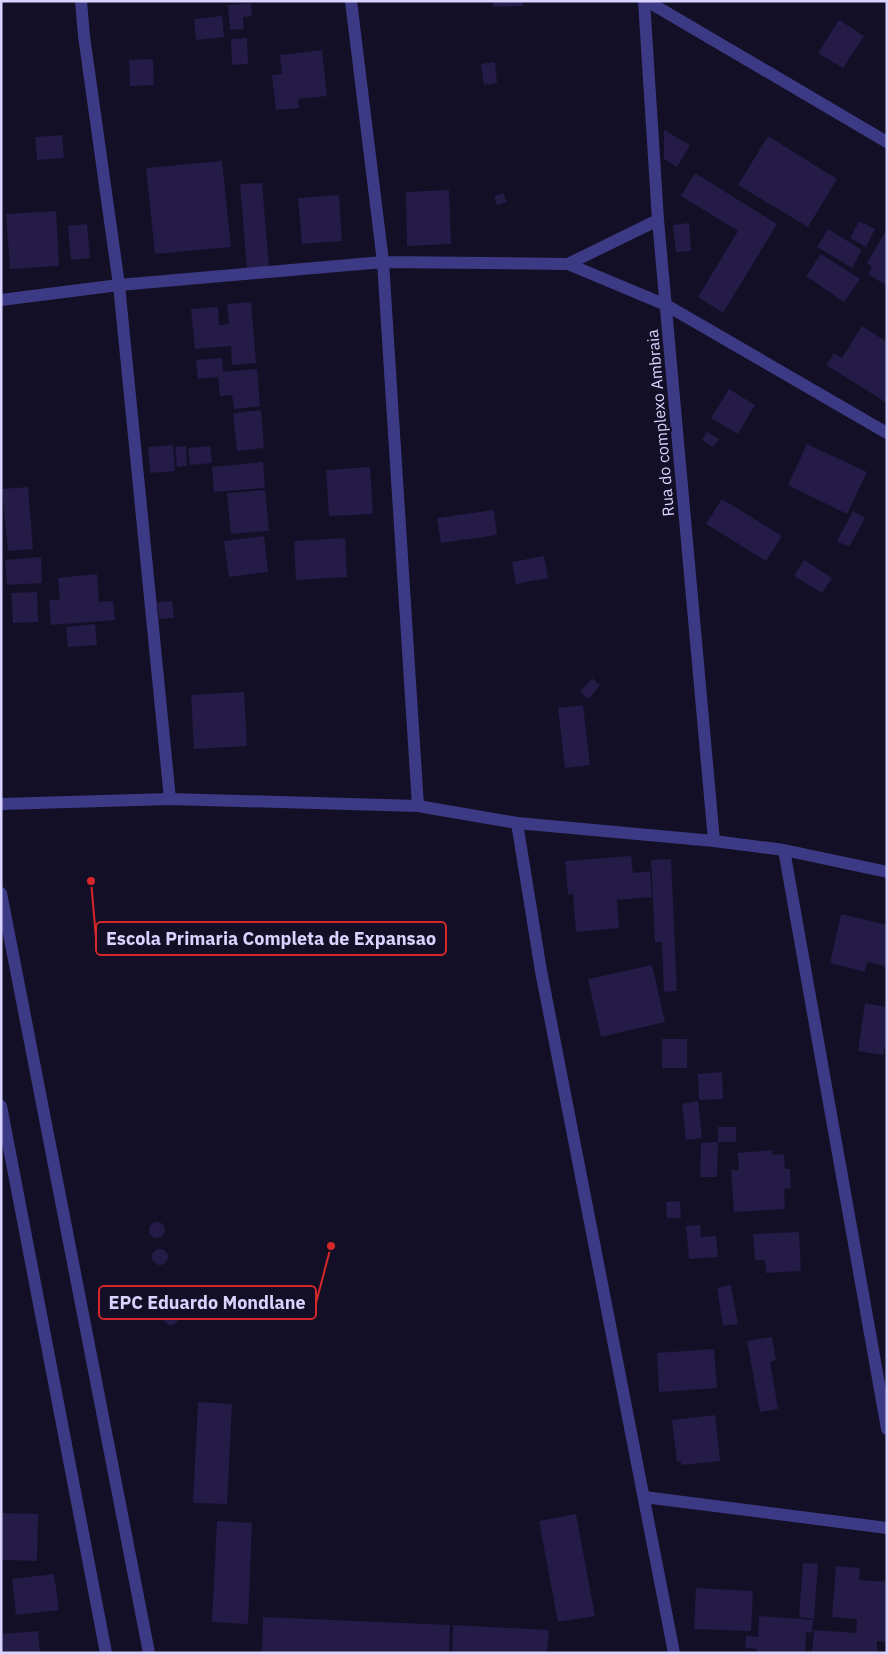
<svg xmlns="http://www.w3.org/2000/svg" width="888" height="1654" font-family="'IBM Plex Sans',sans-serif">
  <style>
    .building { fill: #241b47 }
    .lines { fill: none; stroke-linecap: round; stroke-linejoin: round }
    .minor { stroke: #3d3a85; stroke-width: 12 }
    .labels { text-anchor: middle; stroke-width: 4.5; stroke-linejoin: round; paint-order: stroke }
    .street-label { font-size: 16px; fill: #d9d4ff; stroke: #130f26 }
    .leader { fill: none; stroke: #d62828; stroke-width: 2 }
    .callout-dot { fill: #d62828; stroke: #130f26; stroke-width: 2 }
    .callout { fill: #130f26; stroke: #d62828; stroke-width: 2 }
    .callout-label { font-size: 18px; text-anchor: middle; font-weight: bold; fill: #d9d4ff }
  </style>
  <rect width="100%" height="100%" fill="#130f26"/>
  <path class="building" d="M493,1H523V6L493,7Z
    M251,3L252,16L243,17L244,29L230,30L228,5Z
    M222,16L224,37L196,40L194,19Z
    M839,20L864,36L843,68L818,53Z
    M247,38L248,64L232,65L231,39Z
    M322,50L327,96L298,99L299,108L276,110L272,75L282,74L280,55Z
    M153,59L154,85L130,86L129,60Z
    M495,62L497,83L484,85L481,64Z
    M664,130L690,145L677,167L664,159Z
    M62,135L64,158L37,160L35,137Z
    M768,136L837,179L808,227L738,185Z
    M222,161L231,247L155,254L146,168Z
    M695,173L777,224L723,313L698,297L738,231L681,196Z
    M262,183L269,267L247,269L240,184Z
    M449,190L451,244L407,246L406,192Z
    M503,193L507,202L497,205L494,196Z
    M339,195L342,241L302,244L298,198Z
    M56,211L59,266L10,269L6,214Z
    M859,221L875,229L866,247L850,238Z
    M689,223L691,251L676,252L673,225Z
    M87,224L90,258L71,260L68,226Z
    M828,229L862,250L852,268L817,247Z
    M887,229V263L885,265L887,266V286L868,274L872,267L867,263Z
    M821,254L860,279L844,302L806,276Z
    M251,302L256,363L232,365L231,346L195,349L191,309L218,307L219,325L229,324L227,304Z
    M862,326L887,342V403L826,365L834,353L842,358Z
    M222,358L223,372L257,369L260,406L234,409L232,395L220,396L218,377L198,379L196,360Z
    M729,389L755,405L738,434L711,418Z
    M261,410L264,448L237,451L233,413Z
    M707,432L719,439L713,447L702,440Z
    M807,444L867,472L847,514L788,485Z
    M173,445L175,471L150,473L148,447Z
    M186,446L187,466L177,467L175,447Z
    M210,446L212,463L190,465L188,448Z
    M263,462L265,488L214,492L212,467Z
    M370,467L373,514L329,516L326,470Z
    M28,487L33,549L8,551L2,489Z
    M265,490L269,531L231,534L227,493Z
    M722,499L782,536L766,561L706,524Z
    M494,510L497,535L441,543L437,518Z
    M853,511L865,518L849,547L837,541Z
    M264,536L268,572L229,577L224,541Z
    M345,538L347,577L296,580L294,541Z
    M544,556L548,578L516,584L512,562Z
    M41,557L42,583L7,585L5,560Z
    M804,560L832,578L822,593L794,576Z
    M97,574L99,602L113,601L115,620L51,625L49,600H60L58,578Z
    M37,592L38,622L13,623L11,593Z
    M172,601L174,618L159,619L157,602Z
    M95,624L97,645L68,647L66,627Z
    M592,678L600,685L589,699L580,692Z
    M244,692L247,746L194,749L191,695Z
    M583,705L590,765L565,768L558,708Z
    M631,856L633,873L650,871L652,897L617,900L619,928L576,932L573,894H568L565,861Z
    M671,859L677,991L664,992L662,942H655L651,860Z
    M841,914L887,925V967L867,962L865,972L830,963Z
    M652,965L665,1022L601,1037L588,979Z
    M865,1003L887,1007V1038L883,1055L858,1051Z
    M662,1039H687V1068H662Z
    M722,1072L723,1099L699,1100L698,1074Z
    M698,1101L702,1138L686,1140L682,1104Z
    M718,1127H736V1142H718Z
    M718,1142L717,1177H700L701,1143Z
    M772,1150L773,1155L784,1154L785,1169H790L791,1188L784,1189L785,1209L734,1212L731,1170H739L738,1153Z
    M680,1201L681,1218H667L666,1202Z
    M149 1230a8 8 0 1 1 16 0a8 8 0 1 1-16 0Z
    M700,1225L701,1237L716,1236L718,1257L689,1259L686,1226Z
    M799,1232L801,1271L766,1273L765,1260H755L753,1234Z
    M152 1257a8 8 0 1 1 16 0a8 8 0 1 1-16 0Z
    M731,1285L738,1324L723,1326L717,1288Z
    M163 1317a8 8 0 1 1 16 0a8 8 0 1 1-16 0Z
    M772,1337L776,1360L770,1362L778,1409L760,1412L747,1341Z
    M714,1349L717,1388L659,1392L657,1353Z
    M198,1402L232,1404L227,1504L193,1503Z
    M715,1415L720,1461L681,1465V1462H677L672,1420Z
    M1,1513L38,1514L37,1561L1,1560Z
    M576,1514L595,1616L558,1622L539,1521Z
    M217,1521L252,1523L248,1624L212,1622Z
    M803,1563L818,1564L814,1619L799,1617Z
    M836,1566L860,1568L859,1580L887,1582V1642L877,1641V1653H812L814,1630L856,1633L857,1619L832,1617Z
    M54,1574L59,1610L16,1615L12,1579Z
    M696,1588L753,1591L751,1631L694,1629Z
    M759,1616L813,1620L812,1633L806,1632L805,1653H756L757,1649L745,1648L746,1636L758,1637Z
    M263,1617L450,1625L449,1653H262Z
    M453,1625L549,1630L547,1653H452Z
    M38,1631L40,1653H1V1634Z"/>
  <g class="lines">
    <path class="minor" d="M81,1L84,36L119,285L170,799
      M351,1L383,262L418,806
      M644,1L658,220L714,841
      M647,1L887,142
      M568,264L658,220
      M1,300L119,285L383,262L568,264L666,305L887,433
      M1,804L170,799L418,806L517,823L714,841L784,850L887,872
      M517,823L541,971L674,1653
      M784,850L887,1429
      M1,893L149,1653
      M1,1106L106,1653
      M644,1497L887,1528"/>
  </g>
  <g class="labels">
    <g class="street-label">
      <text transform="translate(660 423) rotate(-95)" y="6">Rua do complexo Ambraia</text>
    </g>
  </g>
  <path class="leader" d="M91 881L96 938M331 1246L316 1303"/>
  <g class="callout-dot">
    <circle cx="91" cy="881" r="5"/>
    <circle cx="331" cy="1246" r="5"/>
  </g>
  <g class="callout">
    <rect x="96" y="922" width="350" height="33" rx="5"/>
    <rect x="99" y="1286" width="217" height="33" rx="5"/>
  </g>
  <g class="callout-label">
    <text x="271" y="945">Escola Primaria Completa de Expansao</text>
    <text x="207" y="1309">EPC Eduardo Mondlane</text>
  </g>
  <rect width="888" height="1654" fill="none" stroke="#d9d4ff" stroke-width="5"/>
</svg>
